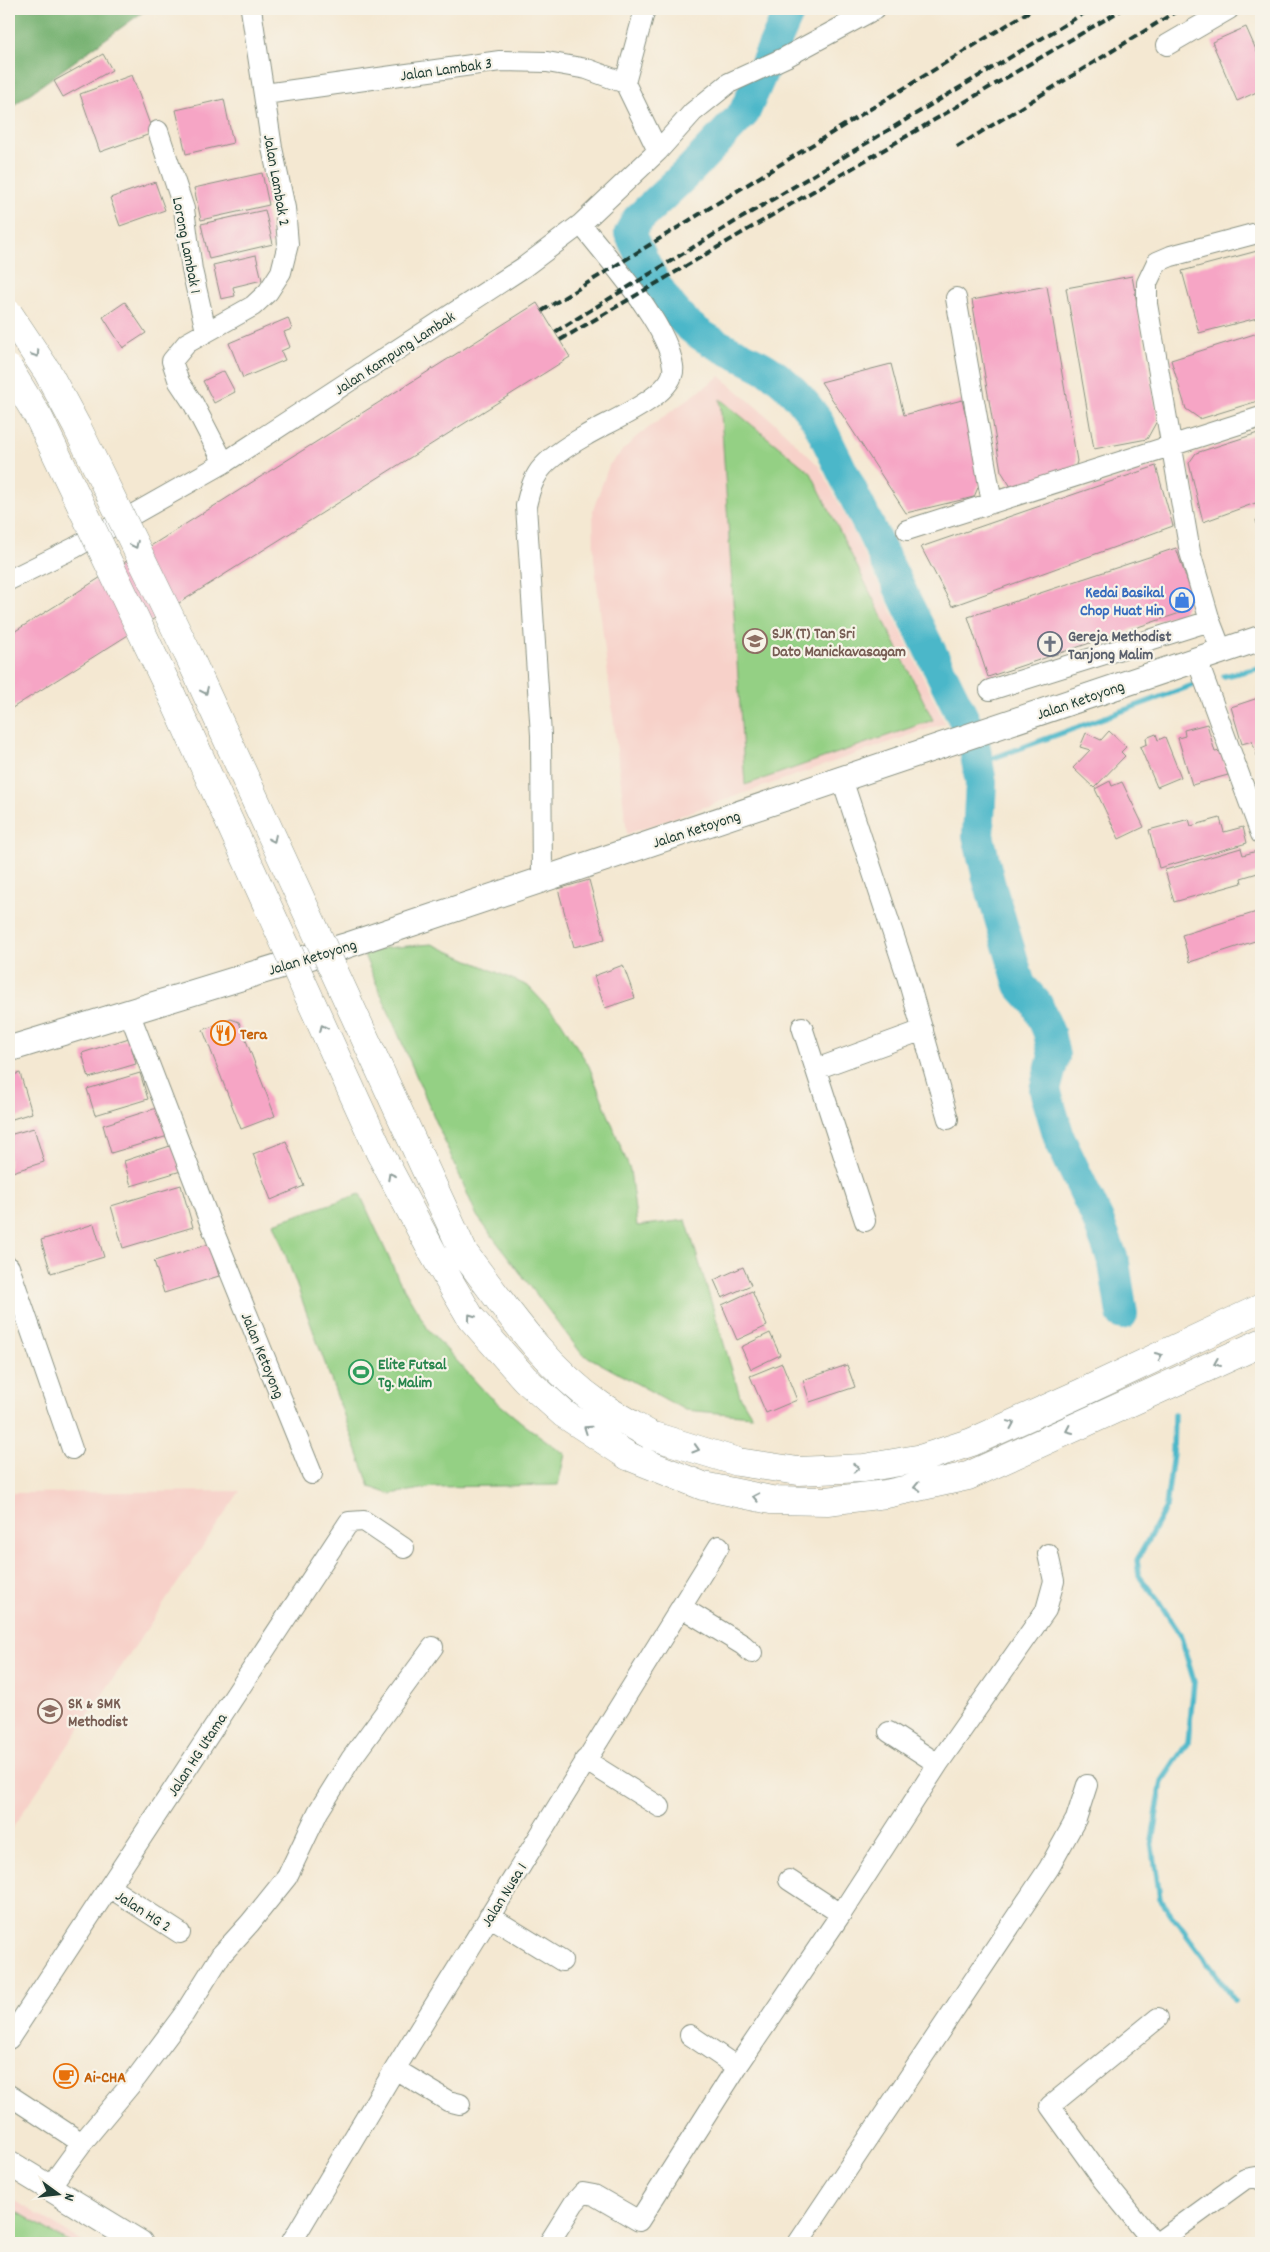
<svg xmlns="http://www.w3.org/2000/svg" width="1270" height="2252" font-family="Dekko,sans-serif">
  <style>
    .built { fill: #f7d1c9 }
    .green { fill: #94d084; stroke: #5a865c }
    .forest { fill: #77b272; stroke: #4b7853 }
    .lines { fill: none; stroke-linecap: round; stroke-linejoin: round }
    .stream { stroke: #4cb7c9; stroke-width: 5.5 }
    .river { stroke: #4cb7c9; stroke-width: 32 }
    .building { fill: #f6a5c5 }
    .minor-casing { stroke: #8a9283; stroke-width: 22 }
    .tertiary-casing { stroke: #8a9283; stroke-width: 27 }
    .secondary-casing { stroke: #8a9283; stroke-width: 29 }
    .minor { stroke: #fff; stroke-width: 20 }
    .tertiary { stroke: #fff; stroke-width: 25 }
    .secondary { stroke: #fff; stroke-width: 28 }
    .rail { stroke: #1f3d34; stroke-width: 4; stroke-dasharray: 8 4; stroke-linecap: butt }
    .secondary-bridge-casing { stroke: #8a9283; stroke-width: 29; stroke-linecap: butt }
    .secondary-bridge { stroke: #fff; stroke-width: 28 }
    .oneway { stroke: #8f9e9a }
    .labels { text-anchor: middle; stroke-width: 4.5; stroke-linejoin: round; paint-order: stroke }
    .street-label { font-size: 16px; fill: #1f3d34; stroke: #f7f3e8 }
    .shop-label { font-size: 16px; font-weight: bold; fill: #366cbe; stroke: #f7f3e8; text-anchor: end }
    .education-label { font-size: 16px; font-weight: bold; fill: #785e54; stroke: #f7f3e8; text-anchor: start }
    .worship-label { font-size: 16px; font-weight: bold; fill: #5b616d; stroke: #f7f3e8; text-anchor: start }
    .food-label { font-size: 16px; font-weight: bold; fill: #c56008; stroke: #f7f3e8; text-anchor: start }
    .leisure-label { font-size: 16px; font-weight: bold; fill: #27864d; stroke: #f7f3e8; text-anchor: start }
  </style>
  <rect width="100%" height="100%" fill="#f7f3e8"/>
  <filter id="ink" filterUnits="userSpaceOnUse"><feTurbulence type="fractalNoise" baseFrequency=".02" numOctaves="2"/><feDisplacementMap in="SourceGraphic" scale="10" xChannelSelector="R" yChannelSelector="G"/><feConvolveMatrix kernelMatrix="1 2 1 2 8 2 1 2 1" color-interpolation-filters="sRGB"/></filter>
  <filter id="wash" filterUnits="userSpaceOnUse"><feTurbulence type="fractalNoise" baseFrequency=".0096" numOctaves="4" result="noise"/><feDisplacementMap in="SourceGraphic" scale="20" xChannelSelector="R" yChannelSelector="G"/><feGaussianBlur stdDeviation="1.12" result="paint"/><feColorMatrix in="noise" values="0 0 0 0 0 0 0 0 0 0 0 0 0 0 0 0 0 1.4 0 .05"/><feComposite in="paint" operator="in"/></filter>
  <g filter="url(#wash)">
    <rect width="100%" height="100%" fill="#f4e8d2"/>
    <path class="built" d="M720,376L776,424L819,466L845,515L945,723L627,834L594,559L593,510L609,465L636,437Z
      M240,1491L173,1590L9,1833V1493Z
      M9,2197L84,2243H9Z"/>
    <path class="green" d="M720,399L811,473L933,720L745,785Z
      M432,944L528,986L560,1020L589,1066L630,1170L637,1226L686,1220L740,1396L752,1416L685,1410L581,1353L477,1216L364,955L385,948Z
      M360,1194L399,1280L428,1329L486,1393L526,1426L565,1454L558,1485L434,1487L390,1494L370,1487L274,1223Z
      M9,2207L70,2243H9Z"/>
    <path class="forest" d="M9,9H147L14,105L9,104Z"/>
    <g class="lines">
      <path class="stream" d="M1224,676L1259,668L1261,669
        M977,764L1196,684
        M1174,1414L1173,1453L1166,1507L1137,1560L1139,1576L1159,1602L1180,1634L1194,1682L1188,1742L1162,1781L1152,1841L1160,1899L1235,2000"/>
      <path class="river" d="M790,9L744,113L689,171L637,220L630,233C646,266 659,298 686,323C708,344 740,354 766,369C787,382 803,400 817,420L973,738L981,783L978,835L989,882L1020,985L1037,1004L1049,1033L1054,1056L1045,1090L1060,1140L1097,1218L1114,1263L1122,1314"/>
    </g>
    <g id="blocks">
      <path class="building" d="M1246,27L1261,61V90L1237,101L1212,42Z
        M103,54L112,70L63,97L54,81Z
        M132,75L153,133L100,152L80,94Z
        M224,99L233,143L186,154L176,110Z
        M262,173L269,205L201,220L194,188Z
        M155,182L165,210L120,226L110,198Z
        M265,210L273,244L209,259L201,224Z
        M1261,250V317L1199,333L1182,271Z
        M256,255L262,280L233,287L235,296L221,299L213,265Z
        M1132,276L1158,419L1147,439L1094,449L1066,288Z
        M1047,286L1077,461L1074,472L1011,487L1001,471L972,300Z
        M125,302L146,333L123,348L103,317Z
        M537,303L570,357L9,710V635Z
        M288,318L292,329L284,332L290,347L281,351L285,360L243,378L229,343Z
        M1261,332V400L1200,419L1186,409L1171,360Z
        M891,364L904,415L962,400L982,478L974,497L906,513L821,382Z
        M224,371L235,392L214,403L203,381Z
        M1261,432V501L1203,522L1189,463L1196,453Z
        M1156,466L1173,526L952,606L921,547Z
        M1261,519V541L1256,520Z
        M1176,548L1191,592L1183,612L988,677L968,617Z
        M1261,697V755L1257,756L1252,741L1242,744L1231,707Z
        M1207,724L1215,752L1221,751L1228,775L1192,785L1178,738L1185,736L1184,730Z
        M1109,731L1126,747L1121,752L1125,756L1094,788L1073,768L1090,750L1080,747L1086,733L1101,740Z
        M1156,734L1158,740L1165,737L1181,777L1157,787L1140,747L1147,744L1146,738Z
        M1110,781L1112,786L1122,782L1144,827L1119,839L1095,789Z
        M1220,818L1224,832L1243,827L1247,843L1159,868L1149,830L1189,819L1191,826Z
        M1241,848L1243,855L1257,851L1261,872L1241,878L1242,883L1174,902L1165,870Z
        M589,880L605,939L574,947L558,889Z
        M1260,911L1261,939L1190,962L1182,935Z
        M623,965L635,998L605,1008L594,976Z
        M231,1019L239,1022L275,1116L241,1129L203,1030Z
        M129,1038L136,1064L89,1078L82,1053Z
        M20,1073L32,1113L9,1120V1076Z
        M140,1073L148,1099L95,1115L87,1089Z
        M160,1107L168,1136L111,1153L103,1125Z
        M34,1128L44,1162L9,1173V1135Z
        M286,1141L304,1186L271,1200L253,1154Z
        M173,1145L181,1171L131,1186L124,1161Z
        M181,1185L193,1227L123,1248L111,1206Z
        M94,1224L104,1257L51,1273L41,1240Z
        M209,1244L219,1276L164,1293L154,1261Z
        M743,1267L751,1285L722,1298L714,1280Z
        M752,1291L767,1326L737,1340L722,1305Z
        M770,1333L780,1355L751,1369L741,1347Z
        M782,1363L797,1400L766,1413L750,1376Z
        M847,1365L855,1387L810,1402L803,1380Z"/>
    </g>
  </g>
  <g filter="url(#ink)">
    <use href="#blocks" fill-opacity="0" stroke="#8a9283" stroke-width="1"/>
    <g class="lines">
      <defs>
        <path id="minor" d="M645,9L625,83L658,151
          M1167,45L1229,9
          M265,94L500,61L547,62L587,69L625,83
          M158,131L184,209L192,270L206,331
          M956,298L992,503
          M224,463L193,403L179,382L172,361L187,343L253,306L268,292L281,272L288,244L285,208L272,148L251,9
          M907,530L1261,417
          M9,580L74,548L224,463L524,267L581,224L658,151L693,112L729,83L786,57L875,9
          M1222,652L1210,621L1190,552L1147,304V283L1157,262L1171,256L1261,232
          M1197,660L1261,834
          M990,690L1210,621
          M842,779L907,976L948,1119
          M542,880L541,735L526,506C529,493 532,481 540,470C551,456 569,445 585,436C605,423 678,395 673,366C667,323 608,259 581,224
          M129,1012L211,1225L312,1474
          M802,1027L865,1221
          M816,1069L923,1030
          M9,1267L72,1449
          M681,1607L743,1645L752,1653
          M889,1732L938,1764
          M585,1760L660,1807
          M789,1880L841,1914
          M109,1887L180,1933
          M489,1916L562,1961
          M690,2035L737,2067
          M9,2039L349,1522L364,1521L404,1548
          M395,2069L448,2101L460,2104
          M9,2095L82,2143
          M49,2188L82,2143L137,2077L184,2014L221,1955L250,1923L287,1877L318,1812L351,1759L433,1647
          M291,2243L395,2069L719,1546
          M549,2243L574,2203L583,2193L594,2195L639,2221L737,2067L841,1914L938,1764L1046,1610L1054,1581L1048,1554
          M798,2243L1049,1868L1076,1819L1087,1785
          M1154,2243L1103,2180L1050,2106L1158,2018
          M1157,2243L1245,2179L1256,2177L1261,2180"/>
        <path id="tertiary" d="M9,1049L345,946L1261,638
          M9,2163L140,2243"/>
        <path id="secondary" d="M650,1435L738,1462L798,1471L864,1468L923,1458L972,1442L1081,1393L1261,1308
          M628,1456L703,1486L771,1500L827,1501L886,1494L968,1476L1261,1343"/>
      </defs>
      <use href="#minor" class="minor-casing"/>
      <use href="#tertiary" class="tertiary-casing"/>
      <use href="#secondary" class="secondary-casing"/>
      <use href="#minor" class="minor"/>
      <use href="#tertiary" class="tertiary"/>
      <use href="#secondary" class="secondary"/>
      <path class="rail" d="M957,147L1180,9
        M542,311L1033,9
        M555,332L728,226L1091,9
        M560,340L1123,9"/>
      <defs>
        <path id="secondary-bridge" d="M9,314L47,371L77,427L188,654L464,1253C505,1307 544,1366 600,1405C616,1416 633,1425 650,1435
          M9,369L39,418L168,687L380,1153L433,1253L471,1318L525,1379L564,1414L628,1456"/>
      </defs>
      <use href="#secondary-bridge" class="secondary-bridge-casing"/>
      <use href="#secondary-bridge" class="secondary-bridge"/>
    </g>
    <defs><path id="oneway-chevron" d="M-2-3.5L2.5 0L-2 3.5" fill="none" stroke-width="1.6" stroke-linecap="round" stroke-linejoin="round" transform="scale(1.25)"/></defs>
    <g class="oneway">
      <use href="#oneway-chevron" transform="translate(36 354) rotate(57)"/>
      <use href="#oneway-chevron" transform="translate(135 545) rotate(64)"/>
      <use href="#oneway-chevron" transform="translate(205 691) rotate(65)"/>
      <use href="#oneway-chevron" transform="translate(273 839) rotate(65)"/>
      <use href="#oneway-chevron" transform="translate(323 1028) rotate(-114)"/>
      <use href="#oneway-chevron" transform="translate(391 1176) rotate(-118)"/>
      <use href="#oneway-chevron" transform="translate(471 1317) rotate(-126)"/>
      <use href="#oneway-chevron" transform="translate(1159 1356) rotate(-25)"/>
      <use href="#oneway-chevron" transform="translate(1217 1363) rotate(157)"/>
      <use href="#oneway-chevron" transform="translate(1011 1424) rotate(-24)"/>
      <use href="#oneway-chevron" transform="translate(587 1429) rotate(-146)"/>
      <use href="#oneway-chevron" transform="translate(1069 1430) rotate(155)"/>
      <use href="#oneway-chevron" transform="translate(696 1449) rotate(17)"/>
      <use href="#oneway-chevron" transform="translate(856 1468) rotate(-3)"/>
      <use href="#oneway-chevron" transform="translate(917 1487) rotate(168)"/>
      <use href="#oneway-chevron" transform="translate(756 1497) rotate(-169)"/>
    </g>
  </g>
  <defs>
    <symbol id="shop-ring" viewBox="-11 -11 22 22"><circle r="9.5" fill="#f7f3e8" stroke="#3f7fe0" stroke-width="1.5"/><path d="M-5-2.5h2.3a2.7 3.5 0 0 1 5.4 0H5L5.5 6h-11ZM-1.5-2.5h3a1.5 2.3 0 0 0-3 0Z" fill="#3f7fe0"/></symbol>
    <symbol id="school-ring" viewBox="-11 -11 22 22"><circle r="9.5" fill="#f7f3e8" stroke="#8d6e63" stroke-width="1.5"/><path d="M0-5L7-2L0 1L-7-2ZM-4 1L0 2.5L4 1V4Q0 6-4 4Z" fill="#8d6e63"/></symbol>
    <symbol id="church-ring" viewBox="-11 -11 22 22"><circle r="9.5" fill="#f7f3e8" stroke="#6b7280" stroke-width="1.5"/><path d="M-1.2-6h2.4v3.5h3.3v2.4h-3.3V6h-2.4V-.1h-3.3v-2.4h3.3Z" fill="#6b7280"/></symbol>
    <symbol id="restaurant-ring" viewBox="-11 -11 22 22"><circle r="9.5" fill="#f7f3e8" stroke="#e8710a" stroke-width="1.5"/><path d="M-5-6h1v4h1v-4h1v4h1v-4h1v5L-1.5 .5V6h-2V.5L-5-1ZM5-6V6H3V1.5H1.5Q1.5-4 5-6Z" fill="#e8710a"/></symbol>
    <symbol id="stadium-ring" viewBox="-11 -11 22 22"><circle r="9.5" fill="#f7f3e8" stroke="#2e9e5b" stroke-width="1.5"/><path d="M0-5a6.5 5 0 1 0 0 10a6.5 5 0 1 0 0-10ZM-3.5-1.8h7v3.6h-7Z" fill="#2e9e5b"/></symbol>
    <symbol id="cafe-ring" viewBox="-11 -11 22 22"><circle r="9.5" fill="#f7f3e8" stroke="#e8710a" stroke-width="1.5"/><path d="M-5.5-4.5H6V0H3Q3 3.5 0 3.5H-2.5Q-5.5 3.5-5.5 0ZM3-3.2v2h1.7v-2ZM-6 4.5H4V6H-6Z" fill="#e8710a"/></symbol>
  </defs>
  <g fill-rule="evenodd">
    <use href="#shop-ring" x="1168" y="586" width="28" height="28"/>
    <use href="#school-ring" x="741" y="627" width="28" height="28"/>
    <use href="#church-ring" x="1036" y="630" width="28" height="28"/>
    <use href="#restaurant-ring" x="209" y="1019" width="28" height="28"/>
    <use href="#stadium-ring" x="347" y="1358" width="28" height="28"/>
    <use href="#school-ring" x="36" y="1697" width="28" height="28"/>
    <use href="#cafe-ring" x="52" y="2062" width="28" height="28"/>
  </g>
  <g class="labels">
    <g class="street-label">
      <text transform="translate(446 68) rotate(-8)" y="6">Jalan Lambak 3</text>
      <text transform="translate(278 180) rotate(80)" y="6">Jalan Lambak 2</text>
      <text transform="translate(188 245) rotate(79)" y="6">Lorong Lambak 1</text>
      <text transform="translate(394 352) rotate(-33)" y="6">Jalan Kampung Lambak</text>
      <text transform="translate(1080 699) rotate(-19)" y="6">Jalan Ketoyong</text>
      <text transform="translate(696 828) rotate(-18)" y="6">Jalan Ketoyong</text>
      <text transform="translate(312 956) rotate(-17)" y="6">Jalan Ketoyong</text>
      <text transform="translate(264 1355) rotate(68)" y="6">Jalan Ketoyong</text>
      <text transform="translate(196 1754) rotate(-57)" y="6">Jalan HG Utama</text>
      <text transform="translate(503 1894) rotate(-58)" y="6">Jalan Nusa 1</text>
      <text transform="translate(144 1910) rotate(33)" y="6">Jalan HG 2</text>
    </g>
    <g class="shop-label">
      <text x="1164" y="597">Kedai Basikal<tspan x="1164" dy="18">Chop Huat Hin</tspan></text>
    </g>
    <g class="education-label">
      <text x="772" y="638">SJK (T) Tan Sri<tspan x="772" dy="18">Dato Manickavasagam</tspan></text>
      <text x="68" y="1708">SK &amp; SMK<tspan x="68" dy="18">Methodist</tspan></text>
    </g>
    <g class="worship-label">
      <text x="1068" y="641">Gereja Methodist<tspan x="1068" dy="18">Tanjong Malim</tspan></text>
    </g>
    <g class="food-label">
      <text x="240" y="1039">Tera</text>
      <text x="84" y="2082">Ai-CHA</text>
    </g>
    <g class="leisure-label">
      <text x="378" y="1369">Elite Futsal<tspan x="378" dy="18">Tg. Malim</tspan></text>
    </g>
  </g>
  <rect width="1270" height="2252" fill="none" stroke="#f7f3e8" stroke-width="30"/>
  <g transform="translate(58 2194) rotate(105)" stroke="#f7f3e8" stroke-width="4" paint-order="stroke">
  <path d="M0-4L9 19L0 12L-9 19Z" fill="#1f3d34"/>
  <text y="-8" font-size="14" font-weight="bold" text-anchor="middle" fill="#1f3d34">N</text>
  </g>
</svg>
